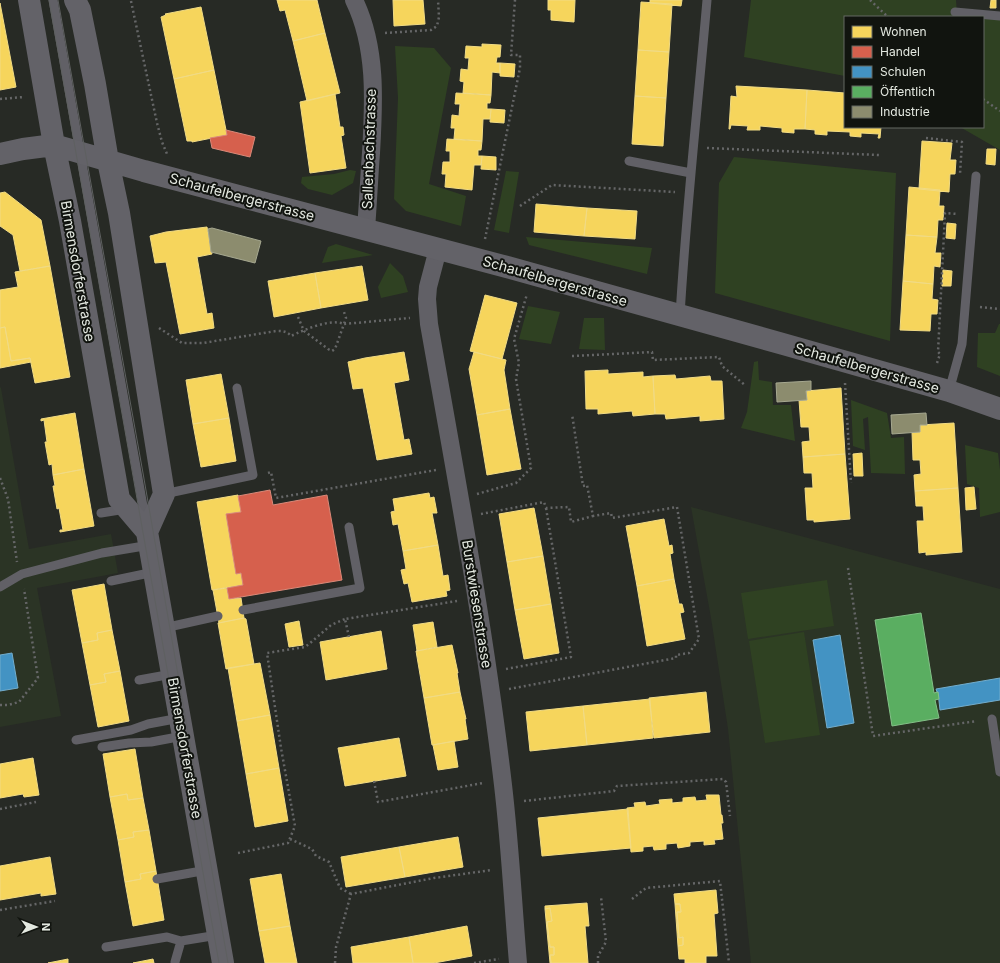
<svg xmlns="http://www.w3.org/2000/svg" width="1000" height="963" font-family="Inter,sans-serif">
  <style>
    .built { fill: #2b3425 }
    .green { fill: #2f4122 }
    .homes { fill: #f6d55c; stroke: #f1db84 }
    .shops { fill: #d6604d; stroke: #da8979 }
    .schools { fill: #4393c3; stroke: #73adcc }
    .public { fill: #5aae61; stroke: #83c087 }
    .industry { fill: #8c8c6e; stroke: #a6a890 }
    .lines { fill: none; stroke-linecap: round; stroke-linejoin: round }
    .path { stroke: #656667; stroke-width: 2.5; stroke-dasharray: 2 3; stroke-linecap: butt }
    .lane { stroke: #616066; stroke-width: 9 }
    .street { stroke: #616066; stroke-width: 18 }
    .secondary { stroke: #636268; stroke-width: 22 }
    .tram { stroke: #5e6060; stroke-width: 1 }
    .labels { text-anchor: middle; stroke-width: 4; stroke-linejoin: round; paint-order: stroke }
    .street-label { font-size: 14px; fill: #e4e9e1; stroke: #11140f }
  </style>
  <rect width="100%" height="100%" fill="#272a25"/>
  <path class="built" d="M0,387L1,388L29,549L111,534L118,573L37,588L61,716L0,727Z
    M691,507L1000,589V963H751L728,729L711,618Z"/>
  <path class="green" d="M751,0H956L957,15L976,17H845V76L744,57Z
    M983,18L1000,20V150L960,127H983Z
    M395,46L434,48L451,68L429,184L466,196L461,226L406,211L394,199L398,98Z
    M734,157L896,173L890,341L715,293L719,183Z
    M350,170L356,171L353,183L332,195L308,189L301,183L302,177L334,174Z
    M506,171L519,172L509,233L494,230Z
    M526,237L652,248L647,274L529,245Z
    M336,244L373,255L322,263L328,247Z
    M390,263L403,276L408,292L381,298L378,287Z
    M528,306L560,312L551,344L519,339Z
    M584,318H604L605,350L579,349Z
    M999,324H1000V376L977,367L978,333H995Z
    M758,361L759,380L772,382L773,405H791L795,441L741,428L747,412L754,362Z
    M851,400L887,413L891,438L904,437L905,474L871,473L868,417L863,419L865,450L853,446Z
    M965,445L998,453L1000,470V512L980,517L979,488L967,484Z
    M827,580L834,626L748,639L741,593Z
    M804,632L820,735L765,743L749,641Z"/>
  <path class="homes" d="M277,0H317L325,33L293,41L285,10L280,11Z
    M393,0H423L425,24L394,26Z
    M548,0H575L574,22L551,20V10H548Z
    M650,0H682L681,6L650,3Z
    M991,0H996V8H990Z
    M641,2L672,4L669,52L638,50Z
    M0,3L16,87L0,90Z
    M201,7L214,70L174,79L161,17L166,15L165,14Z
    M325,33L340,93L307,101L293,41Z
    M482,44L501,45L500,57H497L496,63H500V73L492,72L491,95L463,93L464,82L460,81L461,69L468,70L469,58H465L466,46L482,47Z
    M638,50L669,52L666,98L635,96Z
    M500,63L515,64L514,77L500,76Z
    M214,70L227,135L192,142V141H187L174,79Z
    M736,86L807,90L805,129H794V133L782,132V128L760,126V130H747L748,126L731,125L730,129H729L731,96L737,97Z
    M807,90L845,93V127H881L880,138H878L879,134L861,133V137L850,136V132L827,131V135L815,134V130L805,129Z
    M456,93L491,95L490,103H487V109H491L490,119H483L482,141L454,139L455,128H451L452,115L459,116L460,104H455Z
    M335,94L340,127H343L344,135L341,136L346,168L310,173L300,102Z
    M635,96L666,98L663,146L632,144Z
    M491,109L505,110L504,123L490,122Z
    M447,139L482,141L481,150H478V156H482L481,165H474L472,190L445,187L446,174H442L443,162H450V151H446Z
    M922,141L952,143L950,160H956L955,174H950L949,192L919,189Z
    M987,149H996L995,165L986,164Z
    M482,156L496,157V170L481,169Z
    M909,187L940,190L939,206H944L943,220H938L937,237L906,235Z
    M5,192L41,220L50,266L20,271L13,235L0,226V193Z
    M536,204L587,208L584,236L534,232Z
    M587,208L637,211L635,239L584,236Z
    M947,223L956,224L955,239L946,238Z
    M207,227L212,254L197,257L207,314L212,313L214,328L180,334L166,262L155,263L150,236L166,232Z
    M906,235L937,237L935,253H941L940,267L934,266L933,284L903,281Z
    M50,266L70,377L35,383L30,358L11,361L5,327L0,328V290L18,287L15,272Z
    M362,266L368,300L321,308L315,273Z
    M943,270L952,271L951,286H942Z
    M315,273L321,308L274,317L268,281Z
    M903,281L933,284L932,299L938,300L937,314H931L930,331L900,330Z
    M485,295L517,303L502,359L470,351Z
    M5,327L11,361L30,358L31,362L0,368V328Z
    M404,352L409,380L394,383L404,440L409,439L412,454L377,460L363,388L353,389L348,362L365,358Z
    M474,352L506,360L504,370L510,409L477,415L469,369Z
    M608,370V374L643,372V377L653,376L655,414L633,416L632,411L598,414V409H586L585,371Z
    M221,374L229,418L193,424L186,380Z
    M675,375L676,379L710,376L711,381H722L724,419L700,421V416L666,419L665,414H655L653,376Z
    M841,388L845,454L803,457L802,442L810,441L809,427H801L799,400H807L806,391Z
    M510,409L521,469L487,475L477,415Z
    M75,413L84,469L53,475L52,464L49,465L45,442H47L44,420L41,421V419Z
    M229,418L236,461L201,467L193,424Z
    M954,423L958,488L915,491L914,475L921,474L920,460H913L912,432H920V425Z
    M862,453L863,476H854L853,454Z
    M845,454L850,519L814,522V520H807L805,488H813L812,473H804L803,457Z
    M84,469L94,526L60,532V530H63L59,508L57,509L53,486H55L53,475Z
    M974,487L976,509L966,510L965,488Z
    M958,488L962,552L926,555V552L919,553L917,521H924L923,506H916L915,491Z
    M429,493L430,498L434,497L437,513H432L438,545L403,551L398,524L393,525L391,512L395,511L393,499Z
    M238,495L241,512L226,514L236,574L241,573L243,585L212,590L197,502Z
    M534,508L543,556L507,562L499,514Z
    M664,519L669,546L672,545L673,553L670,554L674,579L637,586L626,526Z
    M438,545L443,576L448,575L450,590L446,591L447,596L412,602L408,583L404,584L401,570L406,569L403,551Z
    M543,556L551,604L515,610L507,562Z
    M674,579L679,604H682L684,612L680,613L685,639L647,646L637,586Z
    M104,584L112,630L97,633L98,640L82,643L72,590Z
    M227,588L229,599L241,598L244,618L219,623L213,590Z
    M551,604L559,653L524,659L515,610Z
    M244,618L246,619L254,664L226,669L218,623Z
    M299,621L303,645L289,647L285,624Z
    M433,622L437,647L417,651L413,625Z
    M112,630L120,671L104,674L106,682L90,685L82,643L98,640L97,633Z
    M381,631L387,669L326,680L320,642Z
    M452,645L458,673H457L460,692L424,698L416,651Z
    M260,663L270,715L237,721L228,668Z
    M120,671L129,721L98,727L90,685L106,682L104,674Z
    M460,692L466,719H465L468,739L432,745L424,698Z
    M706,692L710,732L654,738L649,698Z
    M650,699L653,738L587,745L583,706Z
    M583,706L587,745L530,751L526,712Z
    M270,715L279,768L246,774L237,721Z
    M399,738L406,776L345,786L338,748Z
    M454,741L458,767L438,770L433,745Z
    M135,749L143,798L128,800L127,794L110,797L103,754Z
    M33,758L39,795L24,797L23,794L0,798V764Z
    M279,768L288,821L255,827L246,774Z
    M127,794L128,800L143,798L149,830L133,832L134,837L118,840L110,797Z
    M706,795H719L721,815H722L723,823H721L723,839L714,840L715,844L704,845V841L690,842V846L678,848L677,843L666,844V849L654,850L653,846L643,847V851L631,852L627,808L635,807L634,803L645,802L646,806L660,804L659,800L672,799V803L683,802V798L695,797L696,801L707,800Z
    M628,809L631,848L542,856L538,818Z
    M149,830L156,871L140,874L141,879L125,882L118,840L134,837L133,832Z
    M458,837L463,867L405,877L399,847Z
    M399,847L405,877L346,887L341,857Z
    M50,857L56,894L41,896V893L0,900V866Z
    M156,871L164,920L133,926L125,882L141,879L140,874Z
    M281,874L290,926L259,931L250,879Z
    M716,890L718,913L714,914L717,956H706V963H685V959H679L678,946L683,945V937L679,938L677,912H681L680,904H675L674,894Z
    M587,903L589,926H585L588,963H551L550,955H554V947H550L547,922L552,921L550,908L545,909V906Z
    M675,904H680L681,912H677L679,938L683,937V945L678,946Z
    M550,908L552,921L547,922L550,947H554V955H550L551,963H550L545,909Z
    M290,926L297,963H265L259,931Z
    M467,926L472,956L434,963H413L409,937Z
    M409,937L413,963H353L351,947Z
    M68,959V963H48Z
    M153,959L154,963H133Z"/>
  <path class="shops" d="M226,130L255,137L250,157L212,148L210,138L227,135Z
    M270,490L273,505L327,495L342,580L229,599L227,588L243,585L241,573L236,574L226,514L241,512L238,496Z"/>
  <path class="schools" d="M840,635L854,723L827,728L813,640Z
    M12,653L18,688L0,691V655Z
    M1000,678V700L940,710L938,692H937L936,689Z"/>
  <path class="public" d="M921,613L934,693L938,692L939,699L935,700L939,718L892,726L875,620Z"/>
  <path class="industry" d="M212,228L261,241L255,263L211,252L208,229Z
    M811,381V390L806,391L807,400L777,402L776,383Z
    M926,413L927,425H920V432L892,434L891,415Z"/>
  <g class="lines">
    <path class="path" d="M870,0L888,17
      M131,1L157,123L162,142L167,154
      M385,33L431,30L437,26L439,17L438,0
      M0,99L24,97
      M983,99L1000,111
      M926,138L962,142L960,174
      M707,148L879,155
      M520,206L552,185L675,192
      M485,239L520,68V55H511L515,0
      M980,307L1000,309
      M298,317L304,331L328,349L332,351L335,349L344,324L410,318
      M159,328L182,343H203L276,331C282,331 287,331 291,336C304,330 330,318 344,324L346,318L344,312
      M572,356L652,352L653,360L719,357L722,366L746,386
      M937,363L940,354L938,352L945,213L958,214
      M845,383L851,483
      M268,473L271,472L276,498L436,470
      M0,478L8,499L17,562
      M477,494L516,483L531,468L516,379L519,363L514,339L527,294
      M481,514L544,502L546,508L569,507L571,522L593,516
      M848,568L873,736L977,721
      M349,637L345,619L457,601
      M506,669L571,657L546,508
      M509,689L676,658V655L689,653L699,639L677,507L612,518L611,513L593,516L587,485L583,486L572,414
      M0,705H8L19,702L38,678L24,589
      M374,781L378,802L483,783
      M524,801L614,791L617,786L723,779L726,782L730,816
      M0,809L36,802
      M290,839L312,849L316,856L329,862L340,888L351,894
      M238,853L288,843L295,826L281,748L267,653L305,647L309,644L331,625L345,619
      M632,899L646,888L720,881L729,963
      M0,910L55,901
      M335,963L336,947L351,894L434,878L492,870
      M474,963L499,959
      M598,963V956L606,942L601,897"/>
    <path class="lane" d="M53,0L146,523
      M955,12L1000,16
      M629,161L691,173
      M680,316C686,210 698,105 707,0
      M949,391L962,344L976,176
      M164,494L253,475L237,388
      M101,513L126,509
      M111,581L154,572
      M0,587L22,574L102,553L150,545
      M243,610L360,588L349,527
      M164,628L218,616
      M139,680L172,674
      M992,719L1000,772
      M76,740L131,730L148,724L180,718
      M102,747L129,743L151,742L183,736
      M157,879L207,870
      M106,947L167,937L181,941L218,935
      M175,962L181,941"/>
    <path class="street" d="M354,0C377,47 374,102 371,153C369,179 368,204 366,229
      M438,249L428,287L427,299L429,324C456,477 485,631 503,785C510,844 513,904 518,963"/>
    <path class="secondary" d="M29,0L54,145L70,221L119,499L147,532L223,963
      M75,0L80,10L95,84L108,161L119,213L164,494L147,532
      M0,154L23,149L54,145L144,171L507,267L783,344L949,391L1000,409"/>
    <path class="tram" d="M49,0L219,963
      M58,0L143,473L228,963"/>
  </g>
  <g class="labels">
    <g class="street-label">
      <text transform="translate(369 149) rotate(-88)" y="5">Sallenbachstrasse</text>
      <text transform="translate(242 197) rotate(15)" y="5">Schaufelbergerstrasse</text>
      <text transform="translate(78 271) rotate(80)" y="5">Birmensdorferstrasse</text>
      <text transform="translate(555 281) rotate(16)" y="5">Schaufelbergerstrasse</text>
      <text transform="translate(867 368) rotate(16)" y="5">Schaufelbergerstrasse</text>
      <text transform="translate(477 604) rotate(81)" y="5">Burstwiesenstrasse</text>
      <text transform="translate(185 748) rotate(80)" y="5">Birmensdorferstrasse</text>
    </g>
  </g>
  <rect x="844" y="16" width="140" height="112" fill="#11140f" stroke="#656963"/>
  <rect x="852" y="26" width="20" height="12" fill="#f6d55c" stroke="#656963"/>
  <text x="880" y="36" font-size="12" fill="#e4e9e1">Wohnen</text>
  <rect x="852" y="46" width="20" height="12" fill="#d6604d" stroke="#656963"/>
  <text x="880" y="56" font-size="12" fill="#e4e9e1">Handel</text>
  <rect x="852" y="66" width="20" height="12" fill="#4393c3" stroke="#656963"/>
  <text x="880" y="76" font-size="12" fill="#e4e9e1">Schulen</text>
  <rect x="852" y="86" width="20" height="12" fill="#5aae61" stroke="#656963"/>
  <text x="880" y="96" font-size="12" fill="#e4e9e1">Öffentlich</text>
  <rect x="852" y="106" width="20" height="12" fill="#8c8c6e" stroke="#656963"/>
  <text x="880" y="116" font-size="12" fill="#e4e9e1">Industrie</text>
  <g transform="translate(36 927) rotate(90)" stroke="#11140f" stroke-width="3" paint-order="stroke">
  <path d="M0-3L7 15L0 10L-7 15Z" fill="#e4e9e1"/>
  <text y="-6" font-size="11" font-weight="bold" text-anchor="middle" fill="#e4e9e1">N</text>
  </g>
</svg>
